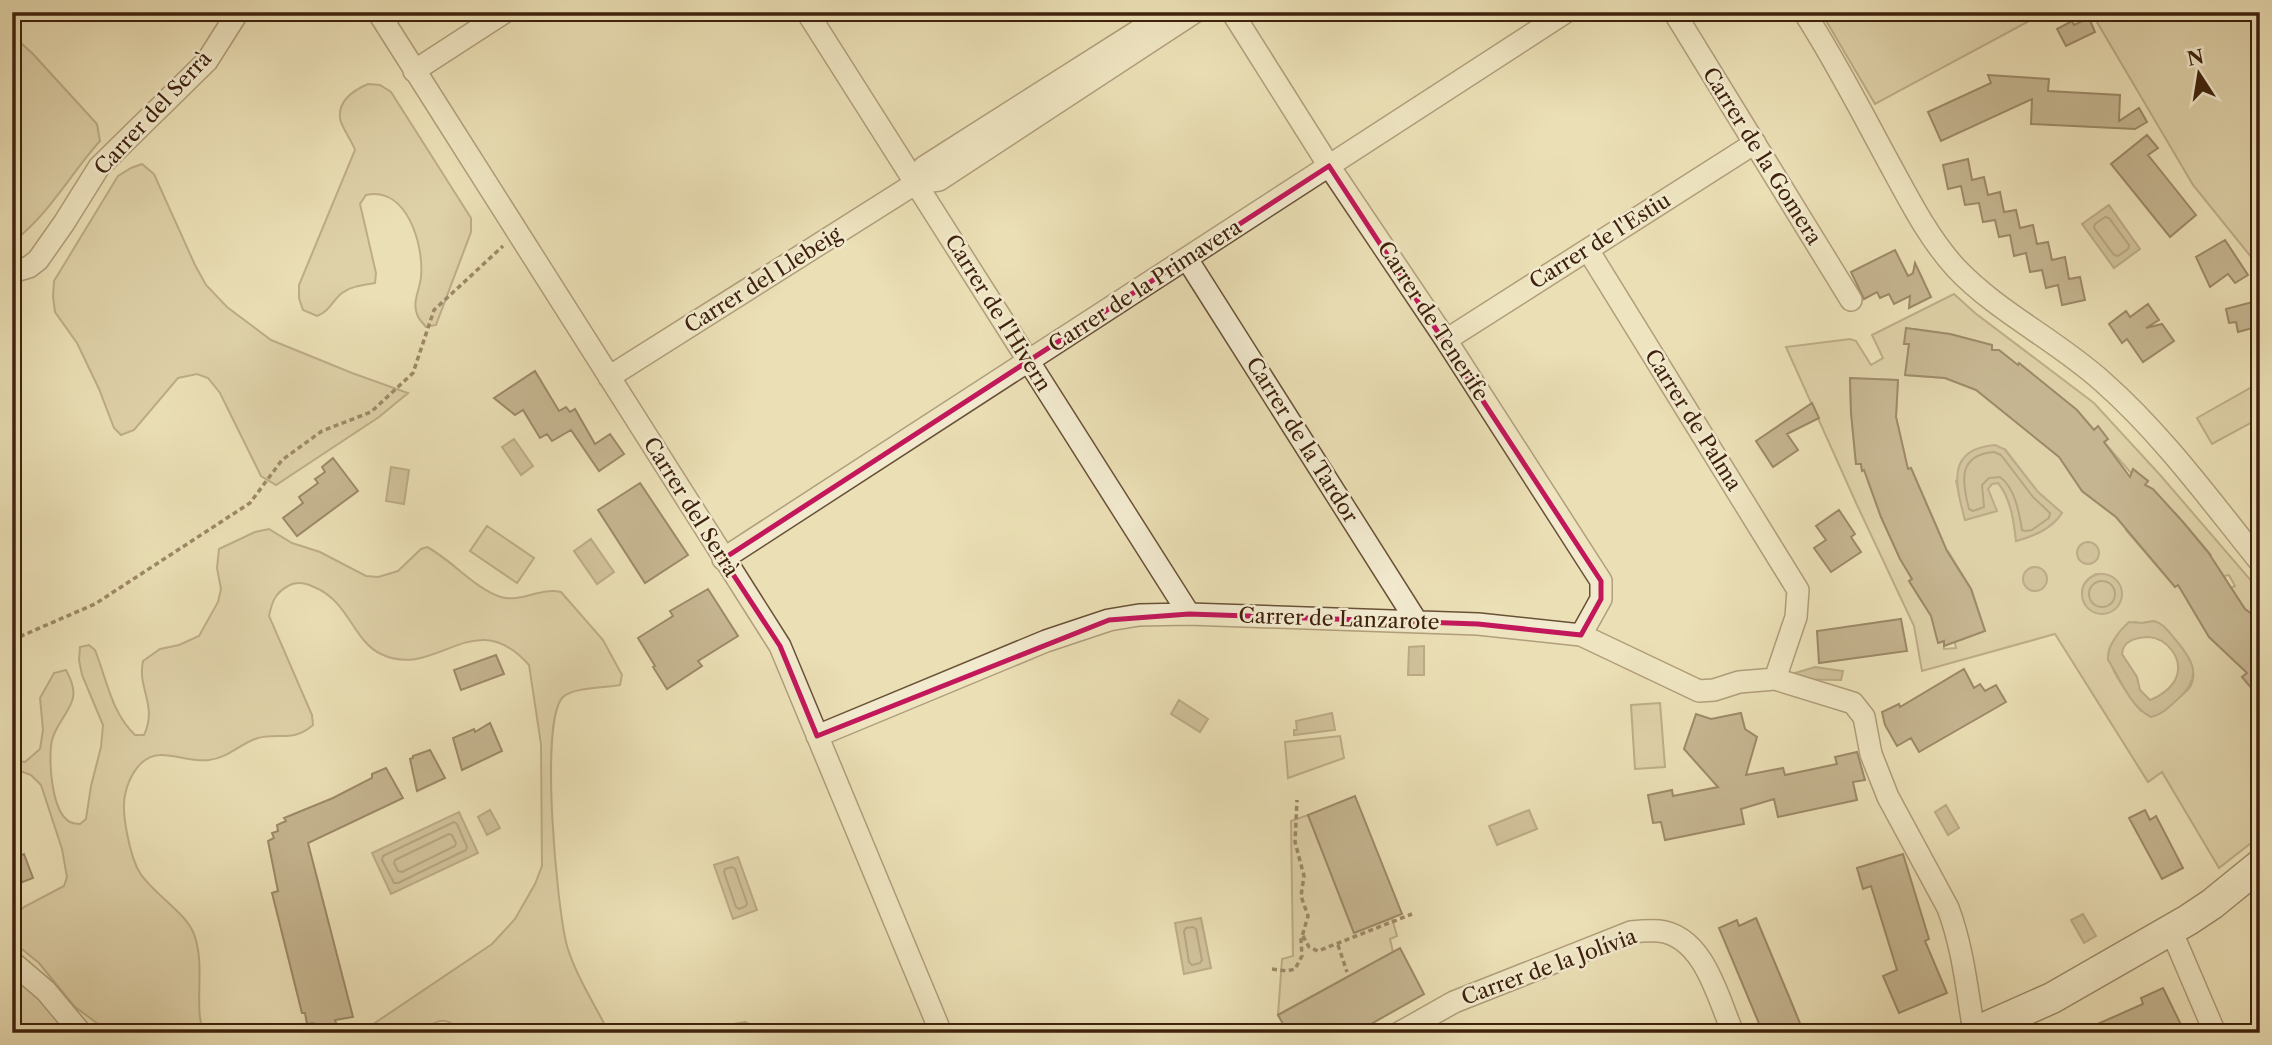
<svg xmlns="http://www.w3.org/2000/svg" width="2272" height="1045" font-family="'Libre Caslon Text',serif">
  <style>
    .green { fill: #cebf98; stroke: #867052; stroke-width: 2; fill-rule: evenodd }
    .water { fill: #b19f7c; stroke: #836d4f; stroke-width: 2; fill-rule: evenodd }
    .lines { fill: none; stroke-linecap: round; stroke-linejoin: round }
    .shore { stroke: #786044; stroke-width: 2 }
    .building { fill: #988464; stroke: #3f220c; stroke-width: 2 }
    .street-casing { stroke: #6a5136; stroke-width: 24 }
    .secondary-casing { stroke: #3f220c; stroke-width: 33 }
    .path { stroke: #3f220c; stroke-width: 3.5; stroke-dasharray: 5 3.5; stroke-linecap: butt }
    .street { stroke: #f2eacf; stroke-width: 21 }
    .secondary { stroke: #f2eacf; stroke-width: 30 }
    .marked { fill: none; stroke: #c2185b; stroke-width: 5; stroke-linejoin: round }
    .labels { text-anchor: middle; stroke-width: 5; stroke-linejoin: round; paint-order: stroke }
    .street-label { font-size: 21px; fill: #3f220c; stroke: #f2eacf }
  </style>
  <rect width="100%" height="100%" fill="#ebdfb5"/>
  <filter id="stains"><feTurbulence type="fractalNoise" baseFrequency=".00286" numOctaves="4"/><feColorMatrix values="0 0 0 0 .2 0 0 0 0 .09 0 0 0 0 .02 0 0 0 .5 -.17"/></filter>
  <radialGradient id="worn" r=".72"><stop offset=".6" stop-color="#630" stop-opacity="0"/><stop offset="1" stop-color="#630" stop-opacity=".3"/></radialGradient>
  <path class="green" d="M1821,12H2046L1875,104Z
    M2091,12H2260V268L2193,185Z
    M12,35L33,54L97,124L100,141C71,173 50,213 15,240L12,239Z
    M368,84L380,85L391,92L471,218V232L436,325L426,327C424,324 418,319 417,314C412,302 420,289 421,277C424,245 407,186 366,195L360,204L376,273L375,283C364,285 351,286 342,293C332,301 330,311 317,316L303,310L299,298V285L355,150C352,141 340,125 340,118C338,100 354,90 368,84Z
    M142,164L154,174L195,265L206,285L227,307L271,340L352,373L408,393L379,417L276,485L261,476L220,393L208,378L197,374L178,378L134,430L121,435L114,428L99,389L77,343L55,312L53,297L54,281L118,176L131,168Z
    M1954,294L1975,313L2094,403L2161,476L2260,591V620L2245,609L2231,588L2235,586L2229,575L2224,576L2260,662L2242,677L2253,690L2260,691V836L2219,868L2162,772L2148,782L2055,634L1922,671L1914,626L1857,505L1786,347L1850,339L1856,341L1871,365L1883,358L1872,335ZM1913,329L1950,334L1992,345V350H1997L1979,391L1945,378L1906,375L1909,344L1904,343ZM1850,379L1898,380L1896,417L1905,456L1875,461L1876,468L1862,471L1861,464H1856L1851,413ZM2098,427L2108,439L2104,442L2131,473L2134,470L2148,481L2145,485L2149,487L2137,493L2116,517L2082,491L2094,430ZM2005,449L2038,492L2062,513C2052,529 2034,536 2016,541C2014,522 2011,498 1998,483L1992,484L1988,489L1996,511L1965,520L1956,481ZM1911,468L1942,539L1915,551L1899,556L1881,517L1868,481ZM2149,510L2175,513L2211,555L2175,587L2126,530ZM1948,551L1971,589L1985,631L1961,640L1954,638L1956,648L1944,649V641L1939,643L1929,604L1924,605L1909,581L1912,579L1908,571ZM2096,574H2103L2121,597L2115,609L2097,613C2078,604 2076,584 2096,574ZM2154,621C2170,638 2214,672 2182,695C2172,703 2154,706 2141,711C2131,698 2102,662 2110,647C2115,637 2125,629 2134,622L2142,623Z
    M2259,383L2260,418L2212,444L2197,418Z
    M487,526L534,558L517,583L470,551Z
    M269,529L292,543L320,552L366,576L378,577L398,571L421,549L427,547C452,560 475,589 501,597C520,603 541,587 561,592L603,640L622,675L620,685C605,688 574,687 563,697C539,720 557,910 567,946C576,976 595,1005 609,1033H463C439,1007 432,1030 412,1033C395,1035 377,1033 360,1033L492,944L515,919L535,884L542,866L541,744L529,665C473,602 437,681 381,654C353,641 349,601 314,587C306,583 296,581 288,586C275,593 272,602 269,616L312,715L313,725C292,743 281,732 258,738C241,743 228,758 209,760C193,762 177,755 161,755C141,755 129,776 125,795C121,813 130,857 140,873C154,895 188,913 195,937C205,968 194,1002 203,1033H110L74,1006L39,963L12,941V917L24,907L64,886L67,877L62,849L41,785L31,775L12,768V760L25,762L40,749L43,730L40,698L54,673L66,670C71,679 76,691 72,701C67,715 56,725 52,740C48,758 51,812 70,822C72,823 77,824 80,824L86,819L91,786L101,747L103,725L82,675L79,660L80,647L89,645L95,650C107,680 111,712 135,735H144C158,705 137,689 143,661L160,649L179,645L199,636L218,602L221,589L217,568L219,549L255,532Z
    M1660,703L1665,767L1635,769L1631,705Z
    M1340,736L1344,758L1288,778L1285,742Z
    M1308,815L1354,933L1392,918L1397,936L1390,939L1393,952L1278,1015L1282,959L1293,956L1291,821Z
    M12,956L82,1033H12Z
    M745,1022L756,1027L759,1033H711L728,1025Z"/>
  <path class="water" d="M2109,205L2140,249L2114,268L2082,224Z
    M514,439L533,466L521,475L502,447Z
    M1995,445L2004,449L2038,492L2062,513C2051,529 2034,536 2016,541C2014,522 2011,498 1998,483L1992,484L1988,489L1997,511L1965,520C1956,486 1945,449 1995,445Z
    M391,467L409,470L404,504L386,501Z
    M591,539L614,572L597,584L574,551Z
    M2077 553a11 11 0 1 1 22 0a11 11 0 1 1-22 0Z
    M2023 579a12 12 0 1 1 24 0a12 12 0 1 1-24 0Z
    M2082 594a20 20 0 1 1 40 0a20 20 0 1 1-40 0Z
    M2154,621C2163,623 2168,631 2174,638C2194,661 2203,677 2178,699C2169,707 2162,715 2151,717C2129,706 2121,679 2108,660C2107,646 2119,631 2129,622L2142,623ZM2148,637C2167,638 2184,659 2176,678C2172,688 2159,697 2150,700L2140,690L2137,677L2122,654C2123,640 2136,638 2148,637Z
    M1424,646V675H1408L1409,647Z
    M1815,667L1843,671L1841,680L1775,679Z
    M1179,700L1208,719L1200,732L1171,714Z
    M1332,713L1335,730L1294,735V730H1297L1296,721Z
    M1946,805L1959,828L1948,835L1935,812Z
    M490,810L500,828L487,835L478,817Z
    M1529,810L1537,829L1497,845L1489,826Z
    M459,812L478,853L391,894L372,853Z
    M738,857L757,910L733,919L714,865Z
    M2083,914L2096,936L2084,943L2071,920Z
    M1201,918L1211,968L1184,974L1175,923Z"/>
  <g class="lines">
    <path class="shore" d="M2105,217L2109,218L2129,245L2128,249L2118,256L2114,255L2094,228L2095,224Z
      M1994,452L2001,455L2033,497L2050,513L2049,518L2032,530L2025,531L2022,530C2019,512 2015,488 2000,477L1989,478L1982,485L1984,507L1973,511L1969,509C1962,482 1957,455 1994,452Z
      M2089 594a13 13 0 1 1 26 0a13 13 0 1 1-26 0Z
      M454,822L457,824L467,847L466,850L398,883H394L382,860L383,856Z
      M449,834L452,835L456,843L455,846L402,872L398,871L394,863L395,860Z
      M732,867L735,869L747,903L746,906L739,909L736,907L724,872L725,869Z
      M1193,927L1196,929L1202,960L1200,963L1192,965L1189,962L1184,931L1186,928Z"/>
  </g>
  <path class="building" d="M2089,18L2095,32L2066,46L2057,29L2072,21L2074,25Z
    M1988,75L2049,79L2048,91L2120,95L2119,121L2139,108L2147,122L2135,129L2031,124L2032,99L1941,141L1928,112L1991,83Z
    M2147,135L2158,148L2148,155L2196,215L2170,237L2111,164Z
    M1968,159L1972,180L1984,177L1988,195L2000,192L2004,212L2016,210L2020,228L2033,225L2037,244L2048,242L2052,260L2065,257L2069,279L2080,277L2085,300L2062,305L2058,285L2046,288L2042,270L2030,272L2026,253L2014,256L2010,235L1999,237L1995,220L1983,222L1979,203L1965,205L1961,186L1948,189L1943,165Z
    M2225,240L2248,275L2235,283L2228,274L2210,287L2196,257Z
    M1895,250L1908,276L1913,273L1915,263L1931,297L1909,308L1910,296L1894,304L1889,294L1880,298L1877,292L1864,299L1851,272Z
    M2260,300V326L2238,332L2236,322L2229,323L2226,309Z
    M2148,304L2159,320L2146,328L2162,324L2174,341L2143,362L2127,339L2122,343L2109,324L2126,311L2130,317Z
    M1906,328L1950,334L1992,345V350H1999L2018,365L2019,363L2077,410L2094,430L2098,426L2108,439L2104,442L2130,477L2133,469L2148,481L2145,485L2153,489L2183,522L2208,552L2245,609L2260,620V698L2242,677L2247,673L2209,637L2178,585L2175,587L2116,517L2082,491L2059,457L1976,390L1945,378L1905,375L1909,344H1904Z
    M535,371L559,411L566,407L570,412L575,409L595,444L610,434L624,454L599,471L571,430L552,441L547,434L540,438L523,410L515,415L494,398Z
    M1850,378L1898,380L1896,417L1908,469L1911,468L1947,551L1971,589L1985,631L1944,646V641L1938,643L1931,616L1909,581L1912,579L1900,559L1881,517L1864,470L1862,471L1861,464H1856L1851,413Z
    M1812,403L1819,418L1787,434L1798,450L1773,467L1756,441Z
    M333,458L358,491L297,536L283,518L303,503L299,497L318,483L315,479L325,472L322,467Z
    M640,483L688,555L645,583L598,510Z
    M1839,510L1855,534L1851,537L1861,552L1831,572L1814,548L1826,540L1816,526Z
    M708,589L738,636L698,661L702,666L667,689L653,667L655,666L638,638L673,616L670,611Z
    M1901,619L1907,651L1819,663L1817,631Z
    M496,655L504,674L461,690L454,670Z
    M1964,669L1974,688L1980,684L1985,691L1996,685L2006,702L1919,752L1911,738L1897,746L1885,725L1882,712L1899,704L1900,707Z
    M1741,713L1745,729L1757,737L1746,775L1783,768L1785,775L1837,764L1835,757L1857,752L1865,780L1853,782L1857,800L1778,817L1774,799L1741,809L1744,824L1665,840L1661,822L1653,823L1648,795L1672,790L1673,796L1718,787L1684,749L1696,714L1711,719Z
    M490,723L502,751L462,770L453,738L474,729L475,732Z
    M430,750L445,778L417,791L410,759L413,758V756Z
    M386,768L403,798L308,843L353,1017L335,1020L337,1026L316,1031L313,1023L307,1024L305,1013H302L272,893L278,891L268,841L274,838L272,833L278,831L277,825L286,821L284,818L333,798L372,778V774Z
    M1355,796L1402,914L1354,933L1308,815Z
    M2145,810L2150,820L2156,816L2183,868L2162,879L2129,818Z
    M24,854L33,878L12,886V859Z
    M1903,854L1929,939L1925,941L1947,993L1899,1013L1883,976L1897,970L1871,886L1863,889L1857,868Z
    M1756,918L1790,999L1804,1033H1763L1719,928L1737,920L1739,926Z
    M1400,948L1424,994L1355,1033H1288L1278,1015Z
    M2163,988L2185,1033H2077L2143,1004L2141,998Z"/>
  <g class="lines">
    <defs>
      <path id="street" d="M378,12L780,646L941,1033
        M807,12L1189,614
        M1232,12L1329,166L1446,340L1601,581V599L1581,635
        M1674,12L1851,300
        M1804,12C1837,63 1864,117 1893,170C1911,203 1930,240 1956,268C1996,311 2058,341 2103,382C2162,434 2210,500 2260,562
        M414,71L505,12
        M916,183L924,167L1168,12
        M1187,259L1417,622
        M12,272L29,267L38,260L64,223L99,167L207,61L238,12
        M1446,340L1755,143
        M609,377L916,183L939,180L1195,12
        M723,559L1566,12
        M1775,679L1853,703L1864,717L1871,754L1888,797L1948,908C1963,948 1967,990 1974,1032
        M817,736L1046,641L1109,620L1139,615L1189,614L1478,624L1581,635L1699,691L1714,690L1739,682L1775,679L1796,617L1798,590L1588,250
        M2171,930L2215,1033
        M12,962L46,991L81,1033
        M1399,1033L1454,1002L1631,932C1640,931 1650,930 1659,931C1704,936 1718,998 1733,1033"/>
      <path id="secondary" d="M1973,1033L2052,998L2188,920L2212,904L2260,865"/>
    </defs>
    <use href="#street" class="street-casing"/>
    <use href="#secondary" class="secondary-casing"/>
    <path class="path" d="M12,640L95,604L250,503L282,460L322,431L371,412L413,373L434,310L503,246
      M1303,936L1309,947L1318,951L1412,914
      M1338,945L1347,972
      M1272,969L1287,971L1295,969L1302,956L1301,940L1308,916L1301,896L1304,876L1295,842L1297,800"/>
    <use href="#street" class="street"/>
    <use href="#secondary" class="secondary"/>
  </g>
  <path d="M0 0H2272V1045H0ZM1329,166L1601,581V599L1581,635L1478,624L1189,614L1109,620L817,736L780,646L723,559Z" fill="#ebdfb5" fill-opacity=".55" fill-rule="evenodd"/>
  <path class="marked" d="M1329,166L1601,581V599L1581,635L1478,624L1189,614L1109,620L817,736L780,646L723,559Z"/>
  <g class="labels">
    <g class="street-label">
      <text transform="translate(153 113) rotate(-47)" y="7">Carrer del Serrà</text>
      <text transform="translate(1762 156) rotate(58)" y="7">Carrer de la Gomera</text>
      <text transform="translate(1600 241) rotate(-32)" y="7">Carrer de l'Estiu</text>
      <text transform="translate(763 280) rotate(-32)" y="7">Carrer del Llebeig</text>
      <text transform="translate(1145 286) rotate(-33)" y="7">Carrer de la Primavera</text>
      <text transform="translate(998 313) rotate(58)" y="7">Carrer de l'Hivern</text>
      <text transform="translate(1433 321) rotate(57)" y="7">Carrer de Tenerife</text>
      <text transform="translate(1693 420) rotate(58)" y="7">Carrer de Palma</text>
      <text transform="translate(1302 440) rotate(58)" y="7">Carrer de la Tardor</text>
      <text transform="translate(691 507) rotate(58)" y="7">Carrer del Serrà</text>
      <text transform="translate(1339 619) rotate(2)" y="7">Carrer de Lanzarote</text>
      <text transform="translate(1549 967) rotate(-20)" y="7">Carrer de la Jolívia</text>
    </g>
  </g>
  <rect width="2272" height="1045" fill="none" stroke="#ebdfb5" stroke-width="42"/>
  <rect x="14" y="14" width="2244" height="1017" fill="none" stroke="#3f220c" stroke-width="3.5"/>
  <rect x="21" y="21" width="2230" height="1003" fill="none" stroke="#3f220c" stroke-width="2"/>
  <g transform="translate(2199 74) rotate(348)" stroke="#f2eacf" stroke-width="5" paint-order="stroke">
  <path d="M0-5L12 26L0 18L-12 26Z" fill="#3f220c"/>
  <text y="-10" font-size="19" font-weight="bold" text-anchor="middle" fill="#3f220c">N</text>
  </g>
  <rect width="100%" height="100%" filter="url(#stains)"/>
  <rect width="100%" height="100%" fill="url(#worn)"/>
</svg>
